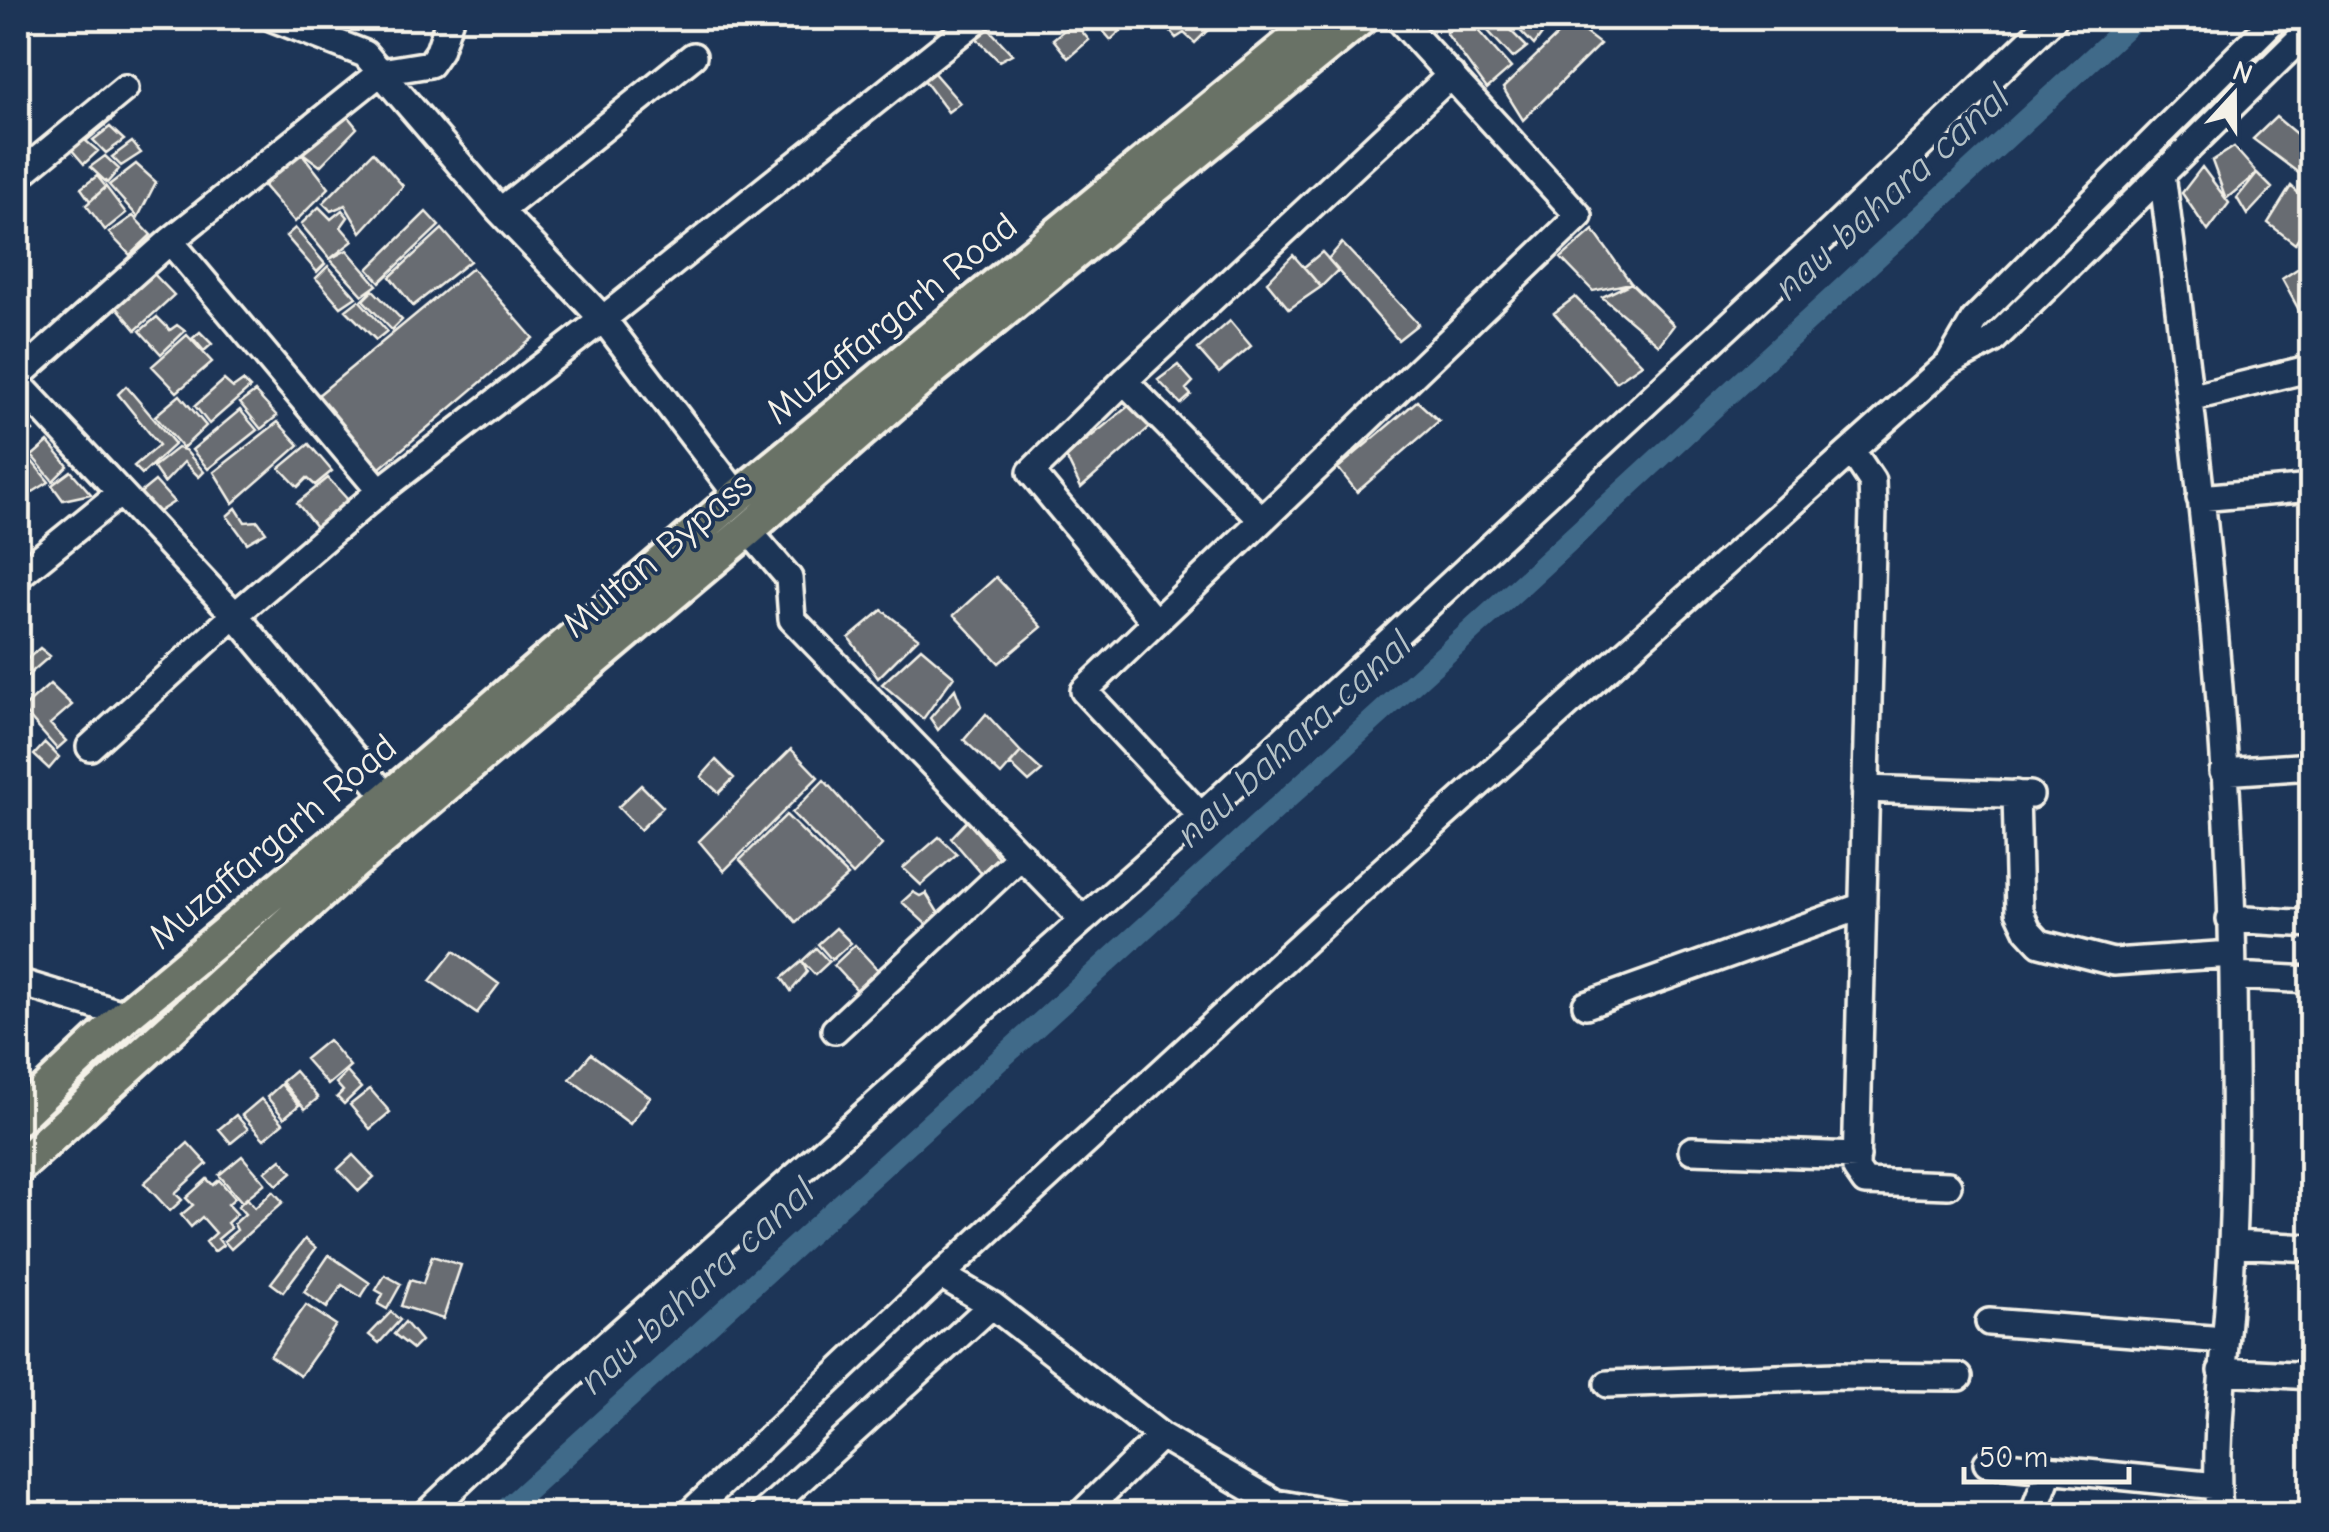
<svg xmlns="http://www.w3.org/2000/svg" width="2329" height="1532" font-family="'Comic Neue',sans-serif">
  <style>
    .lines { fill: none; stroke-linecap: round; stroke-linejoin: round }
    .canal { stroke: #416a89; stroke-width: 22 }
    .building { fill: #676c72; stroke: #f4f1e8; stroke-width: 2.5 }
    .minor-casing { stroke: #f4f1e8; stroke-width: 32 }
    .major-casing { stroke: #f4f1e8; stroke-width: 40 }
    .minor { stroke: #1d3557; stroke-width: 25 }
    .major { stroke: #697266; stroke-width: 32 }
    .labels { text-anchor: middle; stroke-width: 8; stroke-linejoin: round; paint-order: stroke }
    .street-label { font-size: 38px; fill: #f4f1e8; stroke: #1d3557 }
    .water-label { font-size: 40px; font-style: italic; fill: #b5c2c7; stroke: #1d3557 }
  </style>
  <rect width="100%" height="100%" fill="#1d3557"/>
  <filter id="ink" filterUnits="userSpaceOnUse"><feTurbulence type="fractalNoise" baseFrequency=".01" numOctaves="2"/><feDisplacementMap in="SourceGraphic" scale="20" xChannelSelector="R" yChannelSelector="G"/><feConvolveMatrix kernelMatrix="1 2 1 2 8 2 1 2 1" color-interpolation-filters="sRGB"/></filter>
  <g filter="url(#ink)">
    <g class="lines">
      <path class="canal" d="M501,1514L1518,588L2136,18"/>
    </g>
    <path class="building" d="M1092,18H1126L1130,22L1111,40Z
      M1159,18H1198L1208,30L1195,43L1184,33L1176,38Z
      M1462,18H1467L1511,68L1487,89L1446,33Z
      M1476,18H1498L1527,47L1513,58Z
      M1508,18H1534L1545,30L1534,45Z
      M1074,22L1089,40L1068,58L1053,39Z
      M1571,22L1600,44L1523,120L1503,88Z
      M987,27L1012,54L999,61L975,37Z
      M933,72L960,103L948,112L924,80Z
      M107,108L114,118L86,141L98,151L84,164L65,142Z
      M345,113L357,128L320,166L300,151Z
      M2276,117L2312,147V183L2253,139Z
      M110,127L124,140L106,153L93,140Z
      M132,142L141,153L121,166L112,157Z
      M2234,147L2257,173L2226,199L2212,161Z
      M300,151L329,188L295,222L264,186Z
      M373,152L403,186L361,232L345,205L331,211L323,203Z
      M105,156L119,169L107,183L90,167Z
      M136,164L156,182L138,217L109,185Z
      M2202,167L2229,203L2208,231L2182,193Z
      M2257,173L2272,188L2247,215L2237,198Z
      M97,176L106,187L90,201L81,188Z
      M2291,186L2312,206V218L2295,244L2268,223Z
      M106,187L126,213L105,230L86,205Z
      M319,207L331,219L342,210L348,217L341,227L353,241L330,259L301,224Z
      M426,212L439,226L380,282L368,269Z
      M133,216L151,235L130,255L109,233Z
      M295,228L325,264L317,272L286,236Z
      M442,229L470,261L413,306L390,277Z
      M1593,230L1623,272L1631,283L1593,291L1561,258Z
      M1342,243L1418,324L1398,340L1328,259Z
      M347,250L377,285L363,295L330,259Z
      M1322,252L1338,270L1321,287L1304,267Z
      M1293,255L1321,287L1289,309L1267,282Z
      M2311,260L2312,300L2299,310L2282,279Z
      M328,266L356,297L341,307L316,278Z
      M472,268L533,338L373,474L311,401Z
      M150,270L174,295L136,330L112,301Z
      M1631,283L1674,325L1659,345L1602,297Z
      M373,290L402,320L392,330L363,300Z
      M1575,297L1642,364L1616,382L1554,313Z
      M359,300L387,331L376,340L346,310Z
      M157,317L170,330L177,325L185,331L161,354L140,331Z
      M1230,321L1251,346L1219,373L1198,349Z
      M200,332L212,344L204,351L193,338Z
      M187,335L212,362L177,392L152,366Z
      M1178,365L1193,382L1186,389L1191,395L1181,404L1158,380Z
      M224,380L233,388L243,381L250,388L209,424L195,406Z
      M126,386L175,444L142,474L134,466L159,445L118,394Z
      M255,392L277,416L261,429L240,403Z
      M180,395L206,426L183,448L155,416Z
      M1417,401L1439,421L1357,492L1338,468Z
      M1131,404L1150,427L1081,488L1066,457Z
      M240,410L257,430L208,469L192,450Z
      M18,414L33,431L23,439L18,433Z
      M278,422L299,445L233,503L214,472Z
      M48,442L68,466L53,481L32,456Z
      M309,444L332,471L315,485L307,478L298,487L280,468Z
      M177,448L185,450L204,472L199,477L184,462L164,483L153,467Z
      M30,459L49,482L28,495L18,485V469Z
      M71,471L91,494L63,500L52,485Z
      M328,478L349,501L316,527L297,503Z
      M155,481L174,502L149,518L133,499Z
      M236,508L245,522L258,521L266,532L247,543L227,516Z
      M996,577L1042,627L999,663L954,615Z
      M882,610L918,638L878,678L849,638Z
      M40,648L50,656L18,684V667Z
      M921,648L954,676L923,719L882,684Z
      M50,684L72,705L50,724L66,741L57,749L22,709Z
      M955,689L961,705L938,730L930,718Z
      M986,714L1021,752L1001,775L964,740Z
      M45,743L59,757L49,769L34,755Z
      M791,749L818,777L724,871L699,841Z
      M1021,752L1042,771L1029,782L1010,764Z
      M716,760L734,778L719,793L701,777Z
      M824,780L882,845L853,875L792,813Z
      M641,785L663,807L640,830L618,807Z
      M786,815L848,876L796,922L740,860Z
      M967,821L998,857L981,873L951,838Z
      M939,837L957,854L921,885L903,868Z
      M913,892L920,896L926,893L939,914L929,927L902,902Z
      M836,928L851,943L832,960L818,944Z
      M855,945L879,971L857,990L834,965Z
      M816,948L829,962L815,975L802,961Z
      M454,951L499,984L477,1013L430,981Z
      M802,961L807,972L791,991L782,978Z
      M328,1040L350,1066L328,1085L305,1059Z
      M591,1054L650,1097L630,1124L570,1079Z
      M295,1071L318,1098L305,1109L282,1082Z
      M347,1072L361,1088L344,1104L337,1097L343,1091L336,1083Z
      M281,1084L299,1105L284,1118L267,1097Z
      M370,1089L390,1112L370,1129L350,1105Z
      M261,1099L283,1123L264,1139L242,1115Z
      M236,1115L248,1129L231,1143L219,1129Z
      M188,1143L207,1164L175,1193L182,1200L170,1211L144,1183Z
      M353,1155L374,1177L359,1191L338,1169Z
      M242,1156L265,1183L242,1202L219,1175Z
      M281,1159L292,1172L277,1185L265,1172Z
      M207,1179L213,1185L219,1180L235,1198L228,1204L237,1214L227,1223L231,1228L218,1239L223,1245L214,1252L206,1242L216,1233L202,1217L191,1227L181,1215L193,1205L186,1198Z
      M273,1191L283,1202L231,1249L224,1241L237,1230L234,1224L245,1214L238,1206L247,1198L255,1208Z
      M305,1239L316,1248L283,1292L271,1283Z
      M329,1255L370,1283L361,1297L342,1285L327,1308L304,1292Z
      M432,1256L461,1265L443,1319L401,1306L410,1280L423,1284Z
      M385,1275L401,1284L387,1309L378,1304L383,1294L376,1290Z
      M306,1305L336,1325L300,1376L270,1356Z
      M391,1312L400,1320L379,1343L369,1335Z
      M405,1322L421,1341L413,1349L394,1334Z"/>
    <g class="lines">
      <defs>
        <path id="minor" d="M273,18L365,54L500,211L603,319L738,496
          M1398,18L1579,216L1084,691L1201,816L1831,231L2054,18
          M2162,174C2196,441 2230,710 2233,979C2234,1067 2236,1156 2232,1243C2229,1334 2213,1424 2219,1514
          M18,176L125,88
          M500,211L693,56
          M170,241L380,491
          M1949,363L1974,320L2276,18
          M18,376L170,241L381,72L430,64L439,51L450,18
          M1124,381L1451,75
          M18,383L235,615L388,798
          M2190,398L2312,368
          M1852,451L1872,481L1873,508L1856,1169L1865,1182L1948,1185
          M2200,498L2312,488
          M748,530L789,578L792,619L1083,920L1201,816
          M18,576L120,493
          M1155,622L1031,472L1124,381L1262,520
          M90,747L235,615L380,491L603,319L979,18
          M2223,772L2312,766
          M1865,789L2030,795
          M2016,794L2019,911L2028,930L2040,943L2113,962L2232,954
          M2230,919L2312,924
          M2233,976L2312,980
          M18,982L126,1015
          M1586,1005L1863,906
          M835,1030L1022,855
          M1692,1150L1857,1156
          M2232,1244L2312,1248
          M941,1275L992,1305L1161,1436L1276,1503L1279,1514
          M1989,1322L2224,1340
          M2221,1371L2312,1376
          M1608,1384L1836,1376L1959,1377
          M1987,1463L2217,1486
          M1276,1503L1339,1514
          M426,1514L572,1375L1083,920
          M689,1514L941,1275L1326,921L1949,363L1993,340L2312,27
          M763,1514L992,1305
          M1081,1514L1161,1436
          M2033,1514L2050,1469"/>
        <path id="major" d="M18,1117L126,1015L388,798L738,496L1321,18
          M18,1167L355,862L748,530L933,369L1361,18"/>
      </defs>
      <use href="#minor" class="minor-casing"/>
      <use href="#major" class="major-casing"/>
      <use href="#minor" class="minor"/>
      <use href="#major" class="major"/>
    </g>
  </g>
  <g class="labels">
    <g class="street-label">
      <text transform="translate(891 318) rotate(-39)" y="13">Muzaffargarh Road</text>
      <text transform="translate(657 554) rotate(-40)" y="13">Multan Bypass</text>
      <text transform="translate(272 841) rotate(-40)" y="13">Muzaffargarh Road</text>
    </g>
    <g class="water-label">
      <text transform="translate(1891 191) rotate(-42)" y="14">nau bahara canal</text>
      <text transform="translate(1293 738) rotate(-42)" y="14">nau bahara canal</text>
      <text transform="translate(696 1285) rotate(-42)" y="14">nau bahara canal</text>
    </g>
  </g>
  <rect width="2329" height="1532" fill="none" stroke="#1d3557" stroke-width="60"/>
  <rect x="30" y="30" width="2269" height="1472" fill="none" stroke="#f4f1e8" stroke-width="4" filter="url(#ink)"/>
  <g transform="translate(2234 95) rotate(21)" stroke="#1d3557" stroke-width="8" paint-order="stroke">
  <path d="M0-8L18 38L0 25L-18 38Z" fill="#f4f1e8"/>
  <text y="-15" font-size="28" font-weight="bold" text-anchor="middle" fill="#f4f1e8">N</text>
  </g>
  <path d="M1964 1467v15h165v-15" fill="none" stroke="#f4f1e8" stroke-width="5"/>
  <text x="1979" y="1467" font-size="30" fill="#f4f1e8" stroke="#1d3557" stroke-width="8" paint-order="stroke">50 m</text>
</svg>
